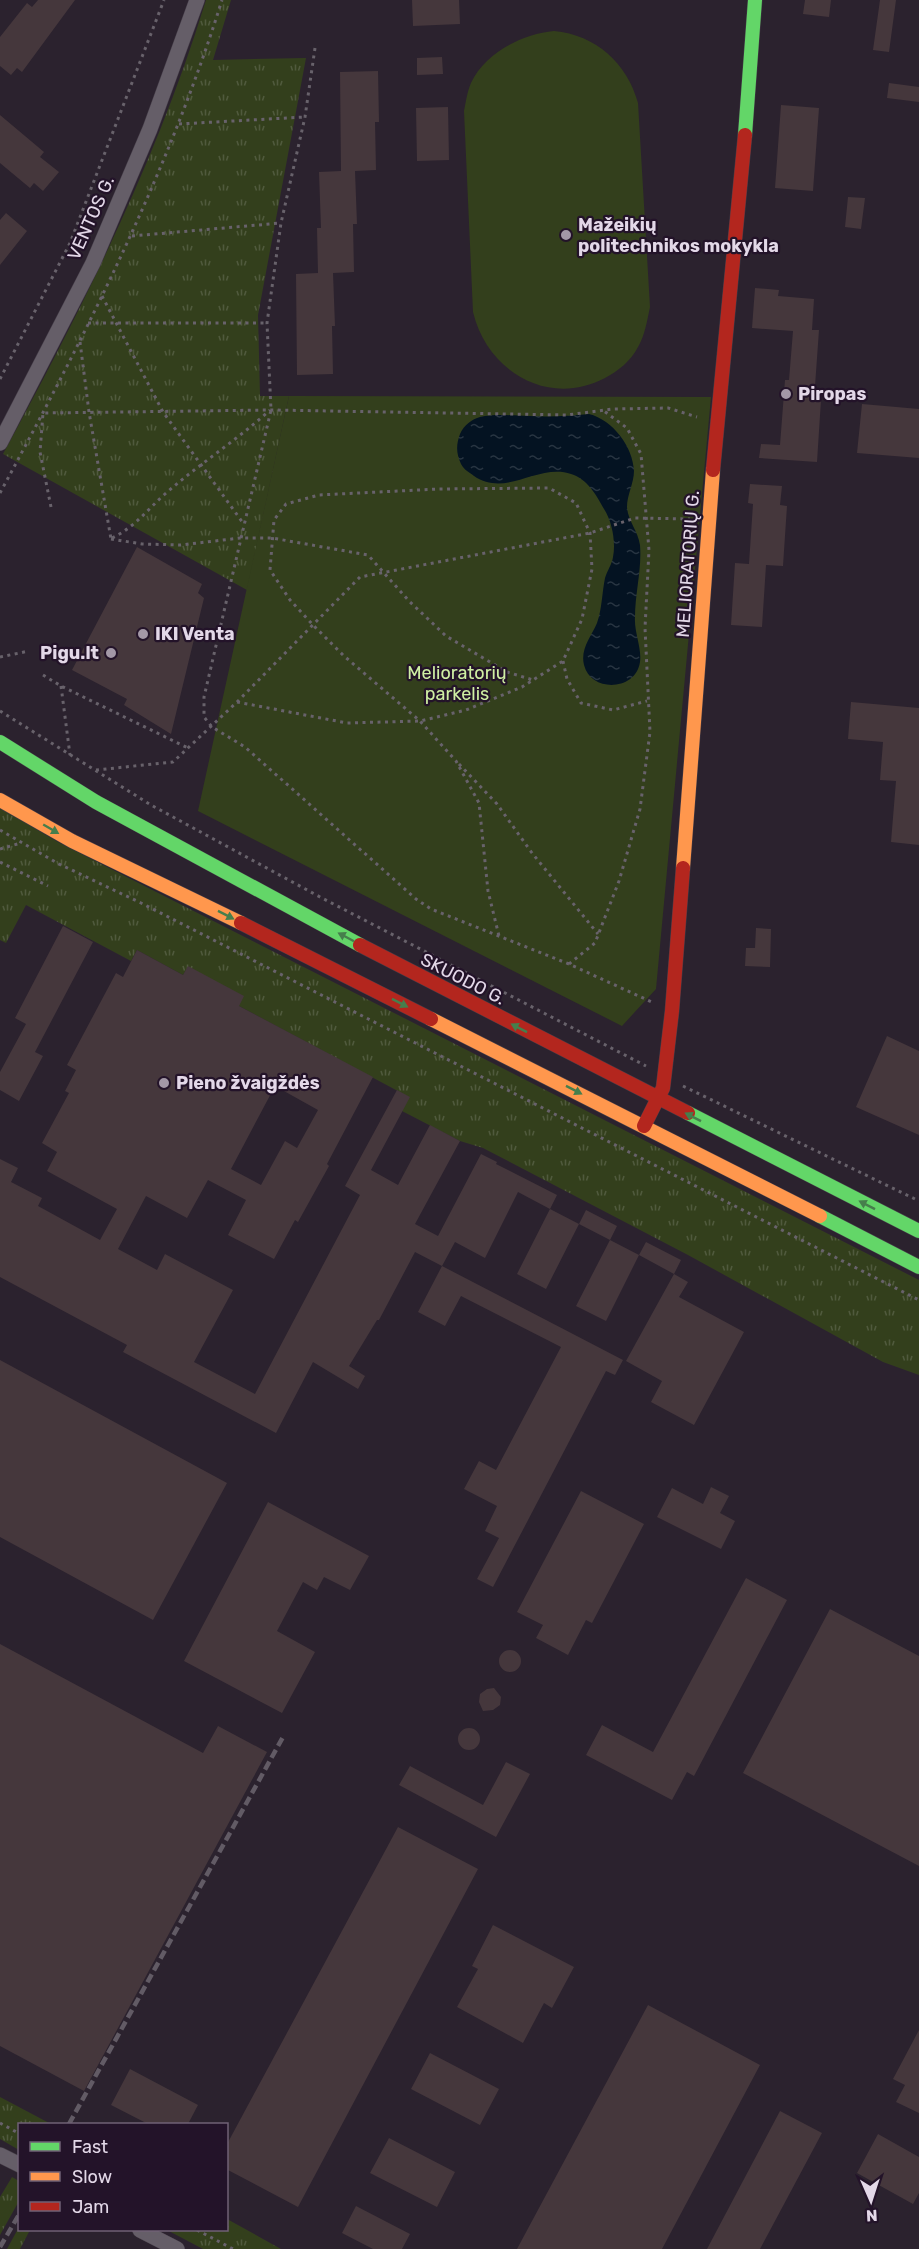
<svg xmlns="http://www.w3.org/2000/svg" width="919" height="2249" font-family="Rubik,sans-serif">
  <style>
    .grass { fill: url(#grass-tufts) }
    .park { fill: #333f1c }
    .water { fill: url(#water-ripples) }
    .building { fill: #45373c; fill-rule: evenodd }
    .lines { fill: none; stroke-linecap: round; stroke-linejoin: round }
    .street-casing { stroke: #453d48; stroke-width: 16 }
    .fast-casing { stroke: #453d48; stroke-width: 15 }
    .slow-casing { stroke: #453d48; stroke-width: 15 }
    .jam-casing { stroke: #453d48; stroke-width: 15 }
    .path { stroke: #68626b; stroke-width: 3; stroke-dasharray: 3 4.5; stroke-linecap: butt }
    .street { stroke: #655e68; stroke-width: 15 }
    .fast { stroke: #63d668; stroke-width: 14 }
    .slow { stroke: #ff974d; stroke-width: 14 }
    .jam { stroke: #b3261e; stroke-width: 14 }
    .rail { stroke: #625b65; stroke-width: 4.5; stroke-dasharray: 9 4.5; stroke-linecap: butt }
    .oneway { fill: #467e4c }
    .poi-dot { fill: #a398a7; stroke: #231329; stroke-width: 2 }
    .labels { text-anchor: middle; stroke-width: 4.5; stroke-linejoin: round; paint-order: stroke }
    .street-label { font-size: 18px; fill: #e3d8e8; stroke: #231329 }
    .poi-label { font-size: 18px; font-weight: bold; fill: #e3d8e8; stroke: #231329; text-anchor: start }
    .park-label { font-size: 18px; fill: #cfefa3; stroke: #231329 }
  </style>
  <defs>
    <pattern id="grass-tufts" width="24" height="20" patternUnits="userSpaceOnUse" patternTransform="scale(1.5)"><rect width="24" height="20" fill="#333f1c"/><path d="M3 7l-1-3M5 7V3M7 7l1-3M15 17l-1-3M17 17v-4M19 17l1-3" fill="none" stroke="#505a3d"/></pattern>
    <pattern id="water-ripples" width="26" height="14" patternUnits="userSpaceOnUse" patternTransform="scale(1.5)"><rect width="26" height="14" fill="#041322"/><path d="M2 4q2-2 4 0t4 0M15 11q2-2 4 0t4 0" fill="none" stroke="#283542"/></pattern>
  </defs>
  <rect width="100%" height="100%" fill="#2b222e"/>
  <path class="grass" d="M206,0H231L213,60L306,58L258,315L260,396H289L247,590L3,454C83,307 157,160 206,0Z
    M0,808L58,842L919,1280V1375L883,1362L688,1255L483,1148L460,1141L402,1111L409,1097L239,1006L188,967L183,975L137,950L131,961L26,905L6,943L0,940Z
    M0,2097L51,2124H20L19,2150L0,2139Z
    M12,2177L19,2181V2201L0,2235V2197Z
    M227,2219L281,2249H203L167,2230H226Z
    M19,2227L20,2230H30L20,2249H7Z"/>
  <path class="park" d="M554,31C596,35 627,63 638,103L650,307C647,321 645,335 638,347C631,361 618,371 605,378C548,408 487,371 473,312L464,111C466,102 467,92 471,83C485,53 522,34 554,31Z
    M289,396L711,397L656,989L622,1026L198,811Z"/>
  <path class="water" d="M589,414C613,420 633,447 634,471C634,483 627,495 627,507C628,521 638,531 640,545C642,569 635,593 635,617C634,632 642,648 640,662C636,691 591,693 584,665C580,649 591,637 597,623C602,609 602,592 605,578C607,571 612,564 613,557C616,542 612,521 604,509C596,494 587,479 571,474C538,463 506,498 474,476C469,472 464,470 461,464C456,453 456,445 460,434C464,425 472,419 480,417C496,413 514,416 530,416C550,417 569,416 589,414Z"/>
  <path class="building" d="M38,0H75L22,72L17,68L11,75L0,66V37L27,3L32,7Z
    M412,0H459L460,24L413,26Z
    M805,0H831L829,17L803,14Z
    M880,0H896L889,52L873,50Z
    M442,57L443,74L417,75V58Z
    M378,71L379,122H375L376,170L355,171L357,224H353L354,272L333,273L335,326H332L333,374L297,375L296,274L318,273L317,228H321L319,172L341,171L340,72Z
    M889,83L919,87V102L887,98Z
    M781,105L819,108L813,191L775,188Z
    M448,107L449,160L417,161L416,108Z
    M0,115L44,152L40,157L59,172L43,191L34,183L30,188L0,163Z
    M848,197L865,198L861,229L845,227Z
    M6,213L27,231L0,265V220Z
    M755,288L779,290L778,296L814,299L812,330H819L814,400H821L817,462L759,458L761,444L780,445L785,380H789L793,331L752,328Z
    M862,404L919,409V458L857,453Z
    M750,484L782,486L780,505L787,506L783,566L766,565L762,627L731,625L735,563L749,564L753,504L748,503Z
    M137,547L202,584L198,593L204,598L171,734L124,705L127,699L72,670Z
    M851,702L919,708V845L891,842L896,781L880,780L883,742L848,739Z
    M63,926L93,942L35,1052L43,1056L19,1101L0,1090V1072L26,1024L15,1018Z
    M756,928L771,929L770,967L745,966L746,948H755Z
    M137,950L183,975L188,966L244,996L239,1006L373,1077L327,1164L329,1166L298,1222L295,1220L274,1259L228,1235L246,1200L208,1180L187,1218L146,1196L118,1249L157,1270L165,1254L233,1290L194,1362L255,1394L360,1195L345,1186L397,1090L410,1097L371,1170L398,1185L430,1125L460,1141L415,1224L438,1236L481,1154L497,1162L496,1164L557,1195L550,1209L518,1192L485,1258L455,1242L442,1266L415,1252L379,1320H377L349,1366L365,1376L358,1389L313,1362L276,1433L123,1352L127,1345L0,1277V1159L18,1168L11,1182L42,1198L38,1206L100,1240L117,1209L47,1171L57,1152L42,1143L69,1093L65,1091L76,1070L67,1065L116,973L123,977ZM275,1086L318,1110L297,1148L285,1141L261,1185L231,1169Z
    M887,1036L919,1051V1135L856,1107Z
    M550,1209L579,1224L546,1289L517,1274Z
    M586,1210L617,1226L610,1240L579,1224Z
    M610,1240L639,1255L606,1321L576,1306Z
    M646,1242L681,1260L674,1274L639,1255Z
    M442,1266L623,1360L615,1375L606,1371L493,1587L477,1579L499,1538L485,1531L497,1506L464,1489L479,1461L496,1470L561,1347L461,1296L445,1326L418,1312Z
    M674,1274L688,1282L679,1297L744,1332L694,1425L651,1402L662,1381L626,1361Z
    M0,1360L227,1483L153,1620L0,1537Z
    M711,1487L729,1496L720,1513L735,1521L721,1549L657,1517L672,1488L703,1504Z
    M581,1491L644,1524L592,1623L586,1620L568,1655L536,1638L543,1625L517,1612Z
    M268,1502L369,1556L350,1590L324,1577L317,1590L303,1582L277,1631L315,1652L282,1713L184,1661Z
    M746,1578L787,1600L694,1776L687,1772L672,1800L586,1755L602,1725L653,1752Z
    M830,1609L919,1656V1866L743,1773Z
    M0,1644L203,1753L218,1726L267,1752L84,2091L0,2046Z
    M499 1661a11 11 0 1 1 22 0a11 11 0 1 1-22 0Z
    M494,1688L501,1697L500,1705L493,1710L483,1711L479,1702L480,1694L487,1689Z
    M458 1739a11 11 0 1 1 22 0a11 11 0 1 1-22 0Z
    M506,1762L530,1774L496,1837L399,1785L410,1766L483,1805Z
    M398,1827L478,1869L298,2207L226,2169V2146Z
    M493,1925L574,1967L552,2008L544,2003L523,2043L457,2007L478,1969L472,1966Z
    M648,2005L760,2065L662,2249H517Z
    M919,2030V2113L896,2102L905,2085L893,2079Z
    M430,2053L499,2089L480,2125L411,2089Z
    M130,2069L198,2105L188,2124H148L111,2105Z
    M780,2111L822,2133L760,2249H707Z
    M878,2134L919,2157V2193L913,2204L857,2173Z
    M389,2138L455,2172L437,2207L370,2173Z
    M356,2206L410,2234L402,2249H373L342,2233Z"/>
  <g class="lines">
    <defs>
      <path id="street" d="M0,443L93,263L150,129L197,0
        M0,2155L20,2165
        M140,2230L177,2249"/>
      <path id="fast" d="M745,135L755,0
        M0,742L96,802L360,945
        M688,1113L919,1231
        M820,1216L919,1267"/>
      <path id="slow" d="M0,800L72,841L241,923
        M683,868L713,470
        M431,1019L820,1216"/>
      <path id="jam" d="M713,470L745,135
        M241,923L431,1019
        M360,945L688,1113
        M644,1126L663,1088L672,1011L683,868"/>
    </defs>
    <use href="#street" class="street-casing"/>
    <use href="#fast" class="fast-casing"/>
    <use href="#slow" class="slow-casing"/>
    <use href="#jam" class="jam-casing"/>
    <path class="path" d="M315,48L305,117L281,223L267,323L271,410L204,697V717L212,727L245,747L416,899L431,909L569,964L654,1003
      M179,124L305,117
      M132,236L281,223
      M102,296L163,412L243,523
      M88,323H267
      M80,342L89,412L111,539
      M0,379L70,243L164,0
      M0,493C86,334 168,173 222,0
      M51,507L40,452L43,413L271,410L567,415L613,409L668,408L697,417
      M112,538C135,527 147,510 165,494C199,464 236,441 270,410
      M111,539L142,544L181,545L240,538H272L368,555L409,601L446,636L507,672L533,680
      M0,657L29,651
      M563,661L567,679L581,703L613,710L647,701
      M43,675L61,686L188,748
      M61,686L70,755
      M237,702L347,723L420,721L466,710L522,687L563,661L582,619L592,569L590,533L576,503L549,488L438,489L319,495L286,504L274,520L270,570L290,600L313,625L344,656L420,721L456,761L479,803L488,891L499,936
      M0,711L151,805L320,897L646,1066
      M459,764L497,804L532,853L598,934
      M96,770L173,762L237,702L360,577L590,533L635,518L690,519
      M0,830L59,864L141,903L919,1300
      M0,849L21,843
      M0,862L48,886
      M569,964L595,943L619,881L640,809L650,732L645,628L649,550L641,454L627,428L604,411
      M683,1086L919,1201
      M0,2123L20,2134
      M197,2230L233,2249"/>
    <use href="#street" class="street"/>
    <use href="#fast" class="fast"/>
    <use href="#slow" class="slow"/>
    <use href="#jam" class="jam"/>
    <path class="rail" d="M69,2124L283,1737
      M0,2247L20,2213"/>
  </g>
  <defs><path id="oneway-solid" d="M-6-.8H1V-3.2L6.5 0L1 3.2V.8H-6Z" transform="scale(1.5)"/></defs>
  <g class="oneway">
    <use href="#oneway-solid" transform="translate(51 829) rotate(30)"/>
    <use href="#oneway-solid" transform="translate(226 915) rotate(27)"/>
    <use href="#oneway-solid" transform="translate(346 937) rotate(-152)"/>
    <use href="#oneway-solid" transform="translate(400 1003) rotate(27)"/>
    <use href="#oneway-solid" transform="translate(519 1028) rotate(-153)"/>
    <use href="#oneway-solid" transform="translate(574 1090) rotate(27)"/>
    <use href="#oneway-solid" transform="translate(693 1117) rotate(-153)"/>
    <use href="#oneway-solid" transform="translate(867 1205) rotate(-153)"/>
  </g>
  <g class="poi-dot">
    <circle cx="566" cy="235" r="6"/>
    <circle cx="786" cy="394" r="6"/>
    <circle cx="143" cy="634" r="6"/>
    <circle cx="111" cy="653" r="6"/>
    <circle cx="164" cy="1083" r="6"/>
  </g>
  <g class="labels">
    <g class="street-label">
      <text transform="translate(91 218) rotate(-66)" y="6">VENTOS G.</text>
      <text transform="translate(688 564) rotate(-86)" y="6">MELIORATORIŲ G.</text>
      <text transform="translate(463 979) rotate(27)" y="6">SKUODO G.</text>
    </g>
    <g class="poi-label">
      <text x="578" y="231">Mažeikių<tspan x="578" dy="21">politechnikos mokykla</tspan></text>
      <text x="798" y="400">Piropas</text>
      <text x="155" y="640">IKI Venta</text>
      <text x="99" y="659" text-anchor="end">Pigu.lt</text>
      <text x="176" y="1089">Pieno žvaigždės</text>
    </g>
    <g class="park-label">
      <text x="457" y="679">Melioratorių<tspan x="457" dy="21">parkelis</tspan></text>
    </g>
  </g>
  <rect x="18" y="2123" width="210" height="108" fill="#231329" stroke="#706275" stroke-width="1.5"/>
  <rect x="30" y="2142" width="30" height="9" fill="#63d668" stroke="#706275" stroke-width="1.5"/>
  <text x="72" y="2153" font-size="18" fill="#e3d8e8">Fast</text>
  <rect x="30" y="2172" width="30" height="9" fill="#ff974d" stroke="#706275" stroke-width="1.5"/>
  <text x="72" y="2183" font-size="18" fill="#e3d8e8">Slow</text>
  <rect x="30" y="2202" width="30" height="9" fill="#b3261e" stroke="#706275" stroke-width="1.5"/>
  <text x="72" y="2213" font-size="18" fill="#e3d8e8">Jam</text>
  <g transform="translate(871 2201) rotate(177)" stroke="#231329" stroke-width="4.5" paint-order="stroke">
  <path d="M0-4.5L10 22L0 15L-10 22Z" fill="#e3d8e8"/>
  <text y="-9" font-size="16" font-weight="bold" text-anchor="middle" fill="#e3d8e8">N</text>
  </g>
</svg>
